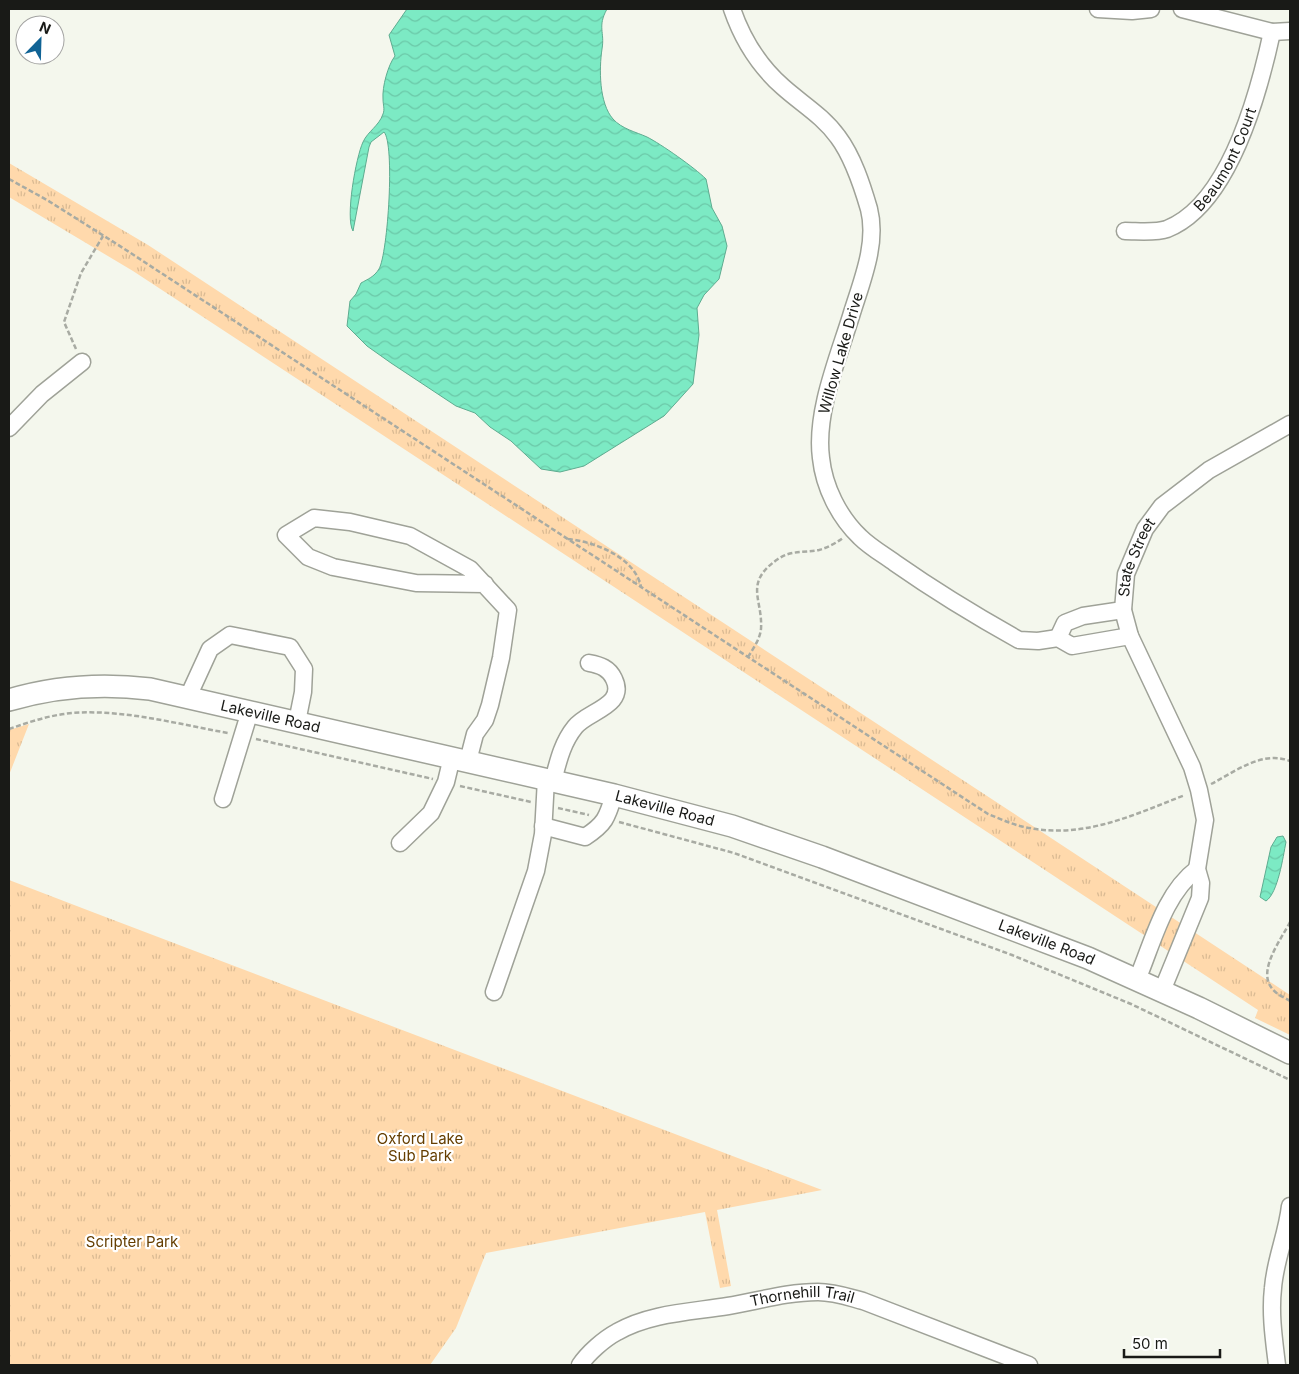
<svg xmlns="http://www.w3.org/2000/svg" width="1299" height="1374" font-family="Inter,sans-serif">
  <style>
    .grass { fill: url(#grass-tufts) }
    .water { fill: url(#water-waves); stroke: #5eac90 }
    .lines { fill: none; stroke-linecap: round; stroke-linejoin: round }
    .minor-casing { stroke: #9fa298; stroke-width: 19 }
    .major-casing { stroke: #9fa298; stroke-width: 24 }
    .path { stroke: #a8aba3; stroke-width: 2.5; stroke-dasharray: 5 2.5; stroke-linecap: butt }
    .minor { stroke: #fff; stroke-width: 16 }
    .major { stroke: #fff; stroke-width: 21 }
    .labels { text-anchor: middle; stroke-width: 4.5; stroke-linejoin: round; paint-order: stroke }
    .street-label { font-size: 15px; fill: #191a17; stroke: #fff }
    .park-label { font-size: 15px; fill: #653e00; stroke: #fff }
  </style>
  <defs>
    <pattern id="grass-tufts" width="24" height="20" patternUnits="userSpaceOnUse" patternTransform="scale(1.25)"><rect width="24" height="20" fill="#ffd9ac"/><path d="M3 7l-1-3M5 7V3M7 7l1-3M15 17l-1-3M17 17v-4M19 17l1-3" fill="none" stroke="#daba93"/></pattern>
    <pattern id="water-waves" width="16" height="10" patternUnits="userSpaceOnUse" patternTransform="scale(1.25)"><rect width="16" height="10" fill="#7ceac4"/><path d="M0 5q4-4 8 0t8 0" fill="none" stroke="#6bc8a8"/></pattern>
  </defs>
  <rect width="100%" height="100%" fill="#f4f7ed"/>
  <path class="grass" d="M9,163L148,245L1290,995V1035L1255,1018L1258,1010L133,271L9,197Z
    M29,724L9,775V730Z
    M9,880L95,913L822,1190L717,1210L731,1286L720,1288L705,1212L486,1253L456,1328L430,1365H9Z"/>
  <path class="water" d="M407,9H607C597,27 605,32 602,49C599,69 599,103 613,119C622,129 636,132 647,137C661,144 695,168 706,179L712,208L722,226L727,246L719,279L704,295L697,308L699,335L693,384L664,416L584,466L560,472L541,469L511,441L490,427L475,413L456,406L391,363L367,346L347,326L350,301L356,294L361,283C368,279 374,277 379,269C388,253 395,144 384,132L371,142L369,147L353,231C345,218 356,157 363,142C368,131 379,126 383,114C385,109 383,105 383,99C382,87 388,65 395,56L389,35Z
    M1283,836L1286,842C1283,857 1278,893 1266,901L1260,897L1271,847L1277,837Z"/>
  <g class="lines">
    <defs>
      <g id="minor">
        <path d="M732,9C742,38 759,66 783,87C802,104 823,116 838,137C853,157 862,185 869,209C878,244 861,283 851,316C838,358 815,413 821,458C824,487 839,517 860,537C870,547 884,555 895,563C935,591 976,616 1019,640L1038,641L1058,638L1072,646L1130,636"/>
        <path d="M1098,9L1132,11L1151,9"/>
        <path d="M1182,9L1272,32L1290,31"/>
        <path id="s1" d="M1125,231C1138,231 1156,233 1167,229C1230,204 1259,92 1272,32"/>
        <path d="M9,428L42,394L82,362"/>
        <path d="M1058,638L1065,623L1083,616L1123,610"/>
        <path d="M188,697L210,649L230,635L290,647L304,669L303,692L297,722"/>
        <path d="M468,761L475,734L485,720L490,705L501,658L508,610L470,569L410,536L350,522L314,518L286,535L308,557L333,567L416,583L485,584"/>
        <path d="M553,781C558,762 562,743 575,727C587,711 627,706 614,679C609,668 600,665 589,663"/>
        <path d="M223,799L250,711"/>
        <path d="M543,826L585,837C605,824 607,818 614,795"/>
        <path d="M400,843L431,813L446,782L452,757"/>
        <path d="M1137,980C1153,942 1164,894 1197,869"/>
        <path id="s2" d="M1162,991L1200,898L1201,883L1197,869L1205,820L1199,790L1192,767L1130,636L1123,610L1126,574L1145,529L1162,506L1209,470L1290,424"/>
        <path d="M494,992L536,871L543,834L546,779"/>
        <path id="s3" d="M580,1365C588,1353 604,1339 617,1332C650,1313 691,1312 728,1306C758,1301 787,1292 818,1292C834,1292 848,1297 863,1301L1029,1365"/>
        <path d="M1277,1365C1274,1340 1270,1314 1273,1288C1275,1260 1287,1234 1290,1206"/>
      </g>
      <g id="major">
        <path id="s4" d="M9,700C56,686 101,683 150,689L614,795L732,826L822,857L1088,958L1199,1008L1290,1053"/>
      </g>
    </defs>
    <use href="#minor" class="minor-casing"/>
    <use href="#major" class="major-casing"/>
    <path class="path" d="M9,179L47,200L123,248L988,814C998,818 1009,823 1020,826C1080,841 1131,816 1185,795
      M76,349L64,322L81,273L103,236
      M568,539C595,542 635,557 641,587
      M748,657C753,649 760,639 761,629C763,599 743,583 778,559C791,550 804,553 819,550C827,548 836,543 843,538
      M9,729C29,722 50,715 72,713C124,709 177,724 228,733
      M256,739L433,779
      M1211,784C1235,772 1262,750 1290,761
      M460,786L531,802
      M558,808L589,815
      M619,822L734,853L1012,955L1131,1004L1290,1080
      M1290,922C1282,938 1258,969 1271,987C1275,994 1284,997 1290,1001"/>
    <use href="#minor" class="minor"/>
    <use href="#major" class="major"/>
  </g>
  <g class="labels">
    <g class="street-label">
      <text dy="5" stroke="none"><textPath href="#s1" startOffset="136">Beaumont Court</textPath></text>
      <text transform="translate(841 353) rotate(-74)" y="5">Willow Lake Drive</text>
      <text dy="5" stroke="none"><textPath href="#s2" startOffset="461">State Street</textPath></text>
      <text dy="5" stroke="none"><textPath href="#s4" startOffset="266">Lakeville Road</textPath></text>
      <text dy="5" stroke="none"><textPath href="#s4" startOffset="671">Lakeville Road</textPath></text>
      <text dy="5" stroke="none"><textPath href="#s4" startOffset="1076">Lakeville Road</textPath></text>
      <text dy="5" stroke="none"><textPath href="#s3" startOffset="240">Thornehill Trail</textPath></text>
    </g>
    <g class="park-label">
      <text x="420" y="1144">Oxford Lake<tspan x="420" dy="17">Sub Park</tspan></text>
      <text x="132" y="1247">Scripter Park</text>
    </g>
  </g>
  <rect width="1299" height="1374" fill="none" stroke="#191a17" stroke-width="20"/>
  <g transform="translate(40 40) rotate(23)"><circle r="24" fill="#ffffff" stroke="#a3a3a2"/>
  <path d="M0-4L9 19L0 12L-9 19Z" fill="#106395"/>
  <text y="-8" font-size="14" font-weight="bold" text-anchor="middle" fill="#191a17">N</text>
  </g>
  <path d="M1124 1349v8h96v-8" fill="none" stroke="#191a17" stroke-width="2.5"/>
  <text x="1132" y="1349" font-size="15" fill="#191a17" stroke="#ffffff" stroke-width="4" paint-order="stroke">50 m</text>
</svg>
